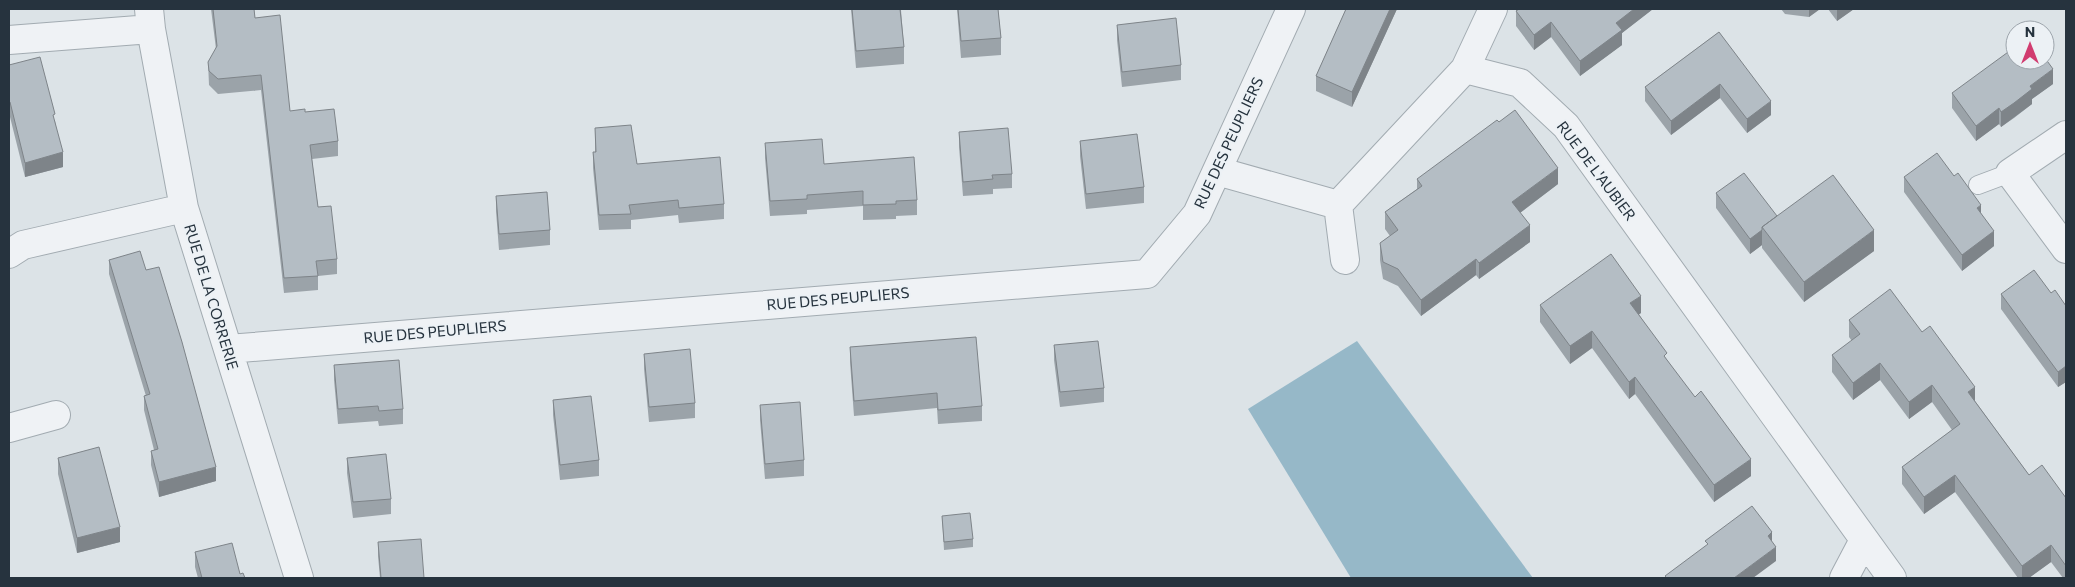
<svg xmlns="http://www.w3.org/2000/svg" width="2075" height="587" font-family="Commissioner,sans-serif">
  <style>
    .water { fill: #96b8c8 }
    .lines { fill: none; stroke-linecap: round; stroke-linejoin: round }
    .service-casing { stroke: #a2abb1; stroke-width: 20 }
    .minor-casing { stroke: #a2abb1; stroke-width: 30 }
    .service { stroke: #eff2f5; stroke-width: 18 }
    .minor { stroke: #eff2f5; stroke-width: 28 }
    .wall { fill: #9ba3a9 }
    .shaded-wall { fill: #7e8489 }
    .building { fill: #b4bdc4; stroke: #7e8489 }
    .labels { text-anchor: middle; stroke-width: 4; stroke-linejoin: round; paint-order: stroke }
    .street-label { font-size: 15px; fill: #26333e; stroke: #ecf1f5 }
  </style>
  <rect width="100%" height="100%" fill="#dce3e7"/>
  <path class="water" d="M1357,341L1533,578H1351L1248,409Z"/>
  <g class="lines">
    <defs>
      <path id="service" d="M1978,185L2010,173"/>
      <path id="minor" d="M149,9L151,29L184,208L299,578
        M9,40L151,29
        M1465,69L1493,9
        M2066,135L2010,173L2066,249
        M1217,171L1338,205L1465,69L1520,83L1566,126L1892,578
        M1338,205L1345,260
        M9,254L23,245L184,208
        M228,349L1147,274L1197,214L1291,9
        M9,428L56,415
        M1844,578L1864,540"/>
    </defs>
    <use href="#service" class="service-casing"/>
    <use href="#minor" class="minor-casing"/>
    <use href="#service" class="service"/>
    <use href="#minor" class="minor"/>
  </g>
  <path class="wall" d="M211,9H254L255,18L290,111L305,112L338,141V156L312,159L318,207L337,259V274L318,276V290L284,293L261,90L218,94L209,85L208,62L216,49Z
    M851,9H915L901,10L904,47V64L856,68Z
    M957,9H998L1001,38V55L961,58Z
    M1346,9H1397L1352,107L1316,91V76Z
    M1519,9H1653L1622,33V45L1580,76L1551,37L1534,50L1516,26V11Z
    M1781,9H1820L1809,17L1785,14Z
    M1828,9H1854L1837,21Z
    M1117,25L1181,65V80L1122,87L1117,40Z
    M1719,32L1771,115L1747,133L1720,98L1671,135L1645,101V87Z
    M9,65L55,121L63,167L25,177L10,117Z
    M2053,84L2032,99V104L2014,118L2001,127L1999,124L1976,141L1952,108V93Z
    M595,128L637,164L724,204V219L679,223L678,215L631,220V229L599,230L593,168V152H595Z
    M959,132L1012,174V188L993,189V194L963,196L959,147Z
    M1080,141L1144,187V203L1086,209L1080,156Z
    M765,143L824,164L917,200V215L896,216V219L863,220V206L807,210V214L770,216L765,158Z
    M1904,177L1981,213L1994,246L1962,271L1904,192Z
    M1417,179L1558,184L1520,213L1530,242L1479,279L1476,275L1421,316L1398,286L1383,279L1380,260V243L1390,236L1385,229V212L1417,189Z
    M1716,193L1777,216L1874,251L1804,302L1762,248V245L1750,254L1716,208Z
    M496,196L550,230V245L499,250L496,211Z
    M109,260L216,481L159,497L151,465V451L154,450L144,410V396H146L109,274Z
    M2051,293L2066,306V382L2058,387L2001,309V294Z
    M1540,305L1641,313L1639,314L1667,360L1751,476L1714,502L1635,394L1629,399L1592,348L1570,364L1540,322Z
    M1849,320L1922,332L1975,401L2029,475L2066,498V578H2063L2051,562L2029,578H2018L1955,492L1924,514L1902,484V467L1952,430L1932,402L1909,419L1880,380L1853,400L1832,372V355L1852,341L1849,337Z
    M1054,345L1104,388V402L1060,407L1054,360Z
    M850,347L982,406V421L938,424L937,408L854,416L850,362Z
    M644,354L695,403V418L649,422L644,369Z
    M334,365L403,409V424L379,426L378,421L338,424L334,380Z
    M553,400L599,460V476L560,480L553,415Z
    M760,405L804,460V476L765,479L760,420Z
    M58,458L120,542L77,553L58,474Z
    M347,458L391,499V514L353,518L347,473Z
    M942,516L973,539V547L944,550Z
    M378,542L424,578H380L378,556Z
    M195,552L240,574L245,578H198L195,567Z"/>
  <path class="shaded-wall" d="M1390,9H1397L1352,107V92Z
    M1634,9H1653L1622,33V45L1580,76V61L1616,23Z
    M1809,9H1820L1809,17Z
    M1837,9H1854L1837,21Z
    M1551,22V37L1534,50V35Z
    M2053,69V84L2032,99V104L2001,127V112L2030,86Z
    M1720,84V98L1671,135V121Z
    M1771,101V115L1747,133V119Z
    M10,102V117H9V103Z
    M1999,108V124L1976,141V126Z
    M63,152V167L25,177V163Z
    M1558,168V184L1512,219V202Z
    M1981,205V220L1977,208Z
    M1530,225V242L1479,279V263Z
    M1762,230V245L1750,254V239Z
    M1874,230V251L1804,302V282Z
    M1994,231V246L1962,271V255Z
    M1476,259V275L1421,316V300Z
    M1641,296V313L1630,320V303Z
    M1592,331V348L1570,364V346Z
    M1880,363V380L1853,400V383Z
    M2066,366V382L2058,387V372Z
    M1635,377V394L1629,399V382Z
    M1932,385V402L1909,419V402Z
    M1975,387V404L1968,392Z
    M1751,459V476L1714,502V485Z
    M216,467V481L159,497V482Z
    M1955,475V492L1924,514V497Z
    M120,527V542L77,553V538Z
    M1772,532V547L1768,536Z
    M2051,545V562L2029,578H2022V566Z
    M1776,547V561L1753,578H1734Z"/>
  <path class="building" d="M213,9H254L255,18L280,15L290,111L305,109V112L334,109L338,141L310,145L318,207L331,206L337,259L316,261L318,276L284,278L261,75L218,79L209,71L208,62L217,46Z
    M852,9H900L904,47L856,51Z
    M958,9H998L1001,38L961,41Z
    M1346,9H1390L1352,92L1316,76Z
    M1519,9H1634L1616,23L1622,30L1580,61L1551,22L1534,35L1516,11Z
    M1176,18L1181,65L1122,72L1117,25Z
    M1719,32L1771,101L1747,119L1720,84L1671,121L1645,87Z
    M2015,47V60H2045V58L2053,69L2030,86L2032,89L2014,103L2001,112L1999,108L1976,126L1952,93Z
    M40,57L55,114L53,115L63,152L25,163L10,102L9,103V65Z
    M1515,110L1558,168L1512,202L1530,225L1479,263L1476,259L1421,300L1398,269L1383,262L1380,243L1398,230L1385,212L1422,186L1417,179L1497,120L1499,122Z
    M631,125L637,164L720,157L724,204L679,208L678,200L629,205L631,214L599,215L593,152H596L595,128Z
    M1008,128L1012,174L992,175L993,179L963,182L959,132Z
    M1137,134L1144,187L1086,194L1080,141Z
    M822,139L824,164L914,157L917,200L896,201V204L863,205V191L807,195V199L770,201L765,143Z
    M1937,153L1954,176L1958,173L1981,205L1977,208L1994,231L1962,255L1904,177Z
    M1744,173L1777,216L1762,227V230L1750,239L1716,193Z
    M1833,175L1874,230L1804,282L1762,227Z
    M547,192L550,230L499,234L496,196Z
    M140,251L146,270L159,267L182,342L216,467L159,482L151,451L158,449L144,396L150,394L109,260Z
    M1611,254L1641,296L1630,303L1667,353L1664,356L1695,397L1701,391L1751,459L1714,485L1635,377L1629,382L1592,331L1570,346L1540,305Z
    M2034,270L2051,293L2055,290L2066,306V366L2058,372L2001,294Z
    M1890,289L1922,332L1930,326L1975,387L1968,392L2029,475L2042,465L2066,498V566L2051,545L2022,566L1955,475L1924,497L1902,467L1960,424L1932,385L1909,402L1880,363L1853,383L1832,355L1860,334L1849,320Z
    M976,337L982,406L938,410L937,393L854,401L850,347Z
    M1098,341L1104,388L1060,392L1054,345Z
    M690,349L695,403L649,407L644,354Z
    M399,360L403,409L379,411L378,406L338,409L334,365Z
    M591,396L599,460L560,465L553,400Z
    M800,402L804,460L765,464L760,405Z
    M99,447L120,527L77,538L58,458Z
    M386,454L391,499L353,502L347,458Z
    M1752,506L1772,532L1768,536L1776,547L1734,578H1667L1665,576L1708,544L1705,541Z
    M970,513L973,539L944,542L942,516Z
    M421,539L424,578H381L378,542Z
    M232,543L240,574L243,573L245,578H202L195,552Z"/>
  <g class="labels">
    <g class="street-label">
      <text transform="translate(1229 143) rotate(-65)" y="5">RUE DES PEUPLIERS</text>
      <text transform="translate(1596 171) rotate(53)" y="5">RUE DE L'AUBIER</text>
      <text transform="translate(211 297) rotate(73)" y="5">RUE DE LA CORRERIE</text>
      <text transform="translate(838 299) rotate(-5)" y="5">RUE DES PEUPLIERS</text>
      <text transform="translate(435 332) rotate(-5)" y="5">RUE DES PEUPLIERS</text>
    </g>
  </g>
  <rect width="2075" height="587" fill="none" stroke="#26333e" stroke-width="20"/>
  <g transform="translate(2030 45)"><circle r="24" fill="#ecf1f5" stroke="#9da5ac"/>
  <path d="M0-4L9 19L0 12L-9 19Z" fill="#d13c70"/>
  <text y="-8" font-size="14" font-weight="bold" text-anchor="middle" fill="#26333e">N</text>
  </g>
</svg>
